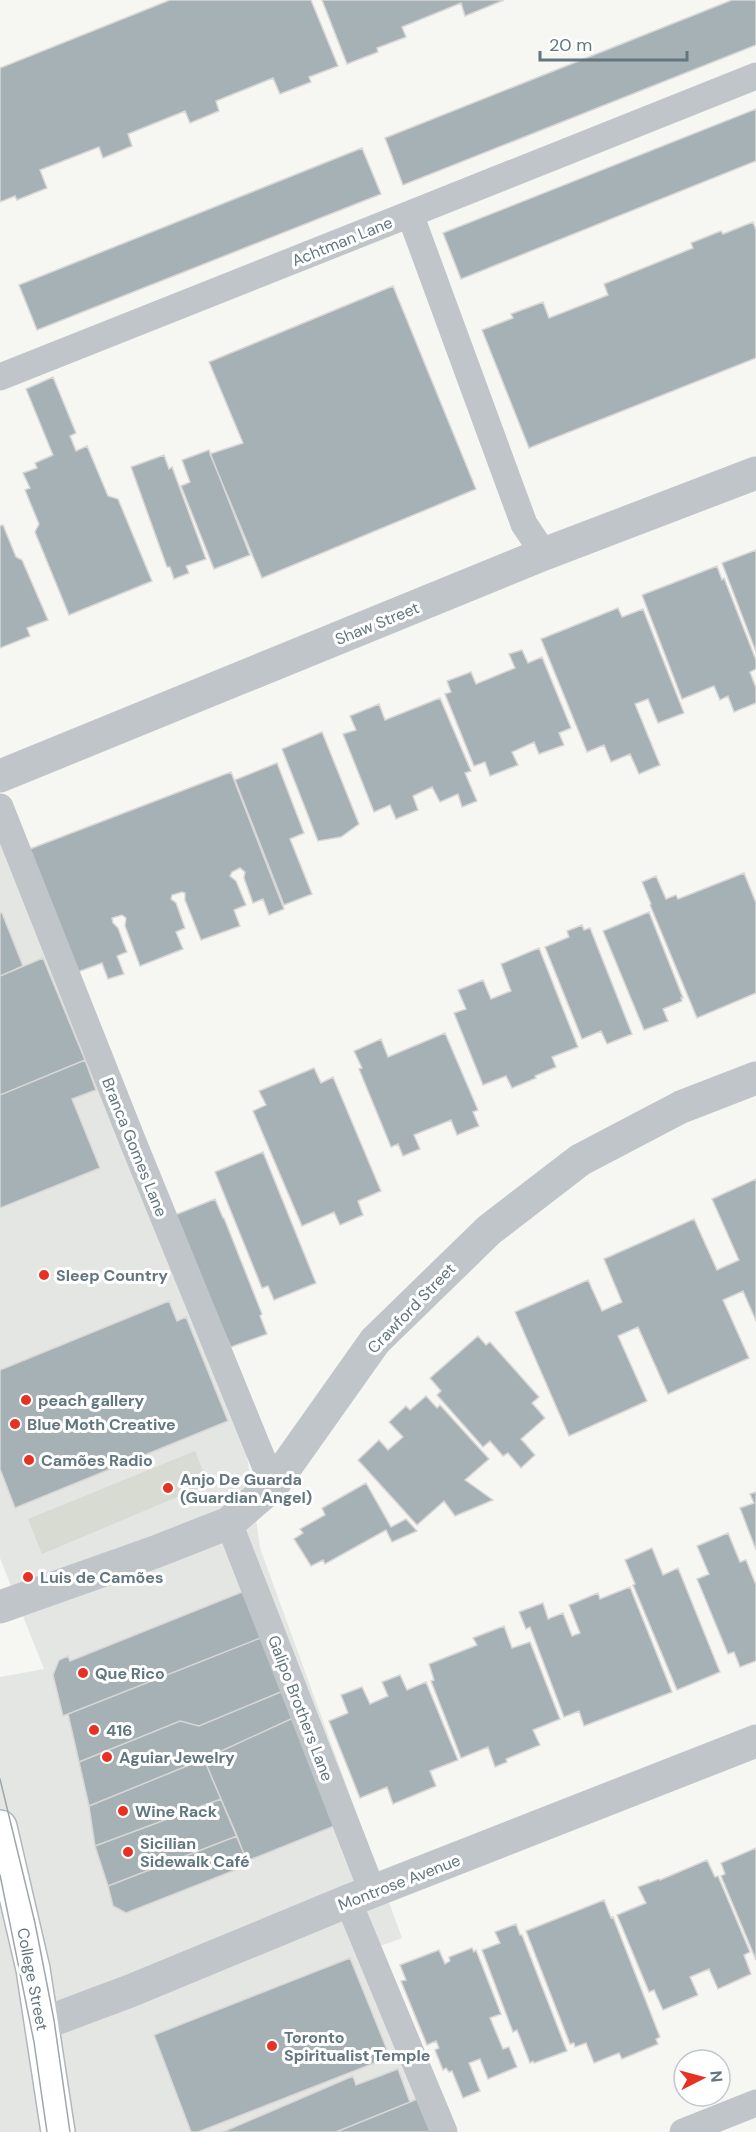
<svg xmlns="http://www.w3.org/2000/svg" width="756" height="2132" font-family="'DM Sans',sans-serif">
  <style>
    .built { fill: #e4e6e4 }
    .green { fill: #d7dbd2 }
    .building { fill: #a6b1b5; stroke: #d8d7d5; stroke-width: 1.5 }
    .lines { fill: none; stroke-linecap: round; stroke-linejoin: round }
    .secondary-casing { stroke: #afb7bb; stroke-width: 36 }
    .service { stroke: #bfc5c8; stroke-width: 27 }
    .minor { stroke: #bfc5c8; stroke-width: 33 }
    .secondary { stroke: #fff; stroke-width: 33 }
    .tram { stroke: #9ea8ac; stroke-width: 1.5 }
    .poi-dot { fill: #e73122; stroke: #fff; stroke-width: 2 }
    .labels { text-anchor: middle; stroke-width: 6; stroke-linejoin: round; paint-order: stroke }
    .street-label { font-size: 16px; fill: #61767f; stroke: #fff }
    .poi-label { font-size: 16px; font-weight: bold; fill: #61767f; stroke: #fff; text-anchor: start }
  </style>
  <rect width="100%" height="100%" fill="#f6f6f3"/>
  <path class="built" d="M0,836L246,1448L260,1548L402,1938L372,1949L440,2132H0V1677L44,1669L0,1558Z"/>
  <path class="green" d="M195,1451L208,1484L42,1554L28,1519Z"/>
  <path class="building" d="M170,0H311L338,66L309,77L311,82L280,94L273,78L216,101L219,111L190,123L185,111L128,134L132,146L103,158L99,147L40,170L47,188L17,200L15,196L0,202V68Z
    M322,0H504L465,16L461,3L402,27L406,37L377,48L378,52L347,64Z
    M732,0H756V45L403,185L385,138Z
    M756,109V161L461,279L443,233Z
    M362,148L381,194L37,330L19,285Z
    M753,222L756,230V358L529,448L482,330L513,318L511,314L543,302L549,318L608,295L604,284L693,248L691,243L721,231L723,234Z
    M393,286L476,489L262,578L210,454L243,443L209,362Z
    M53,377L76,433L70,436L76,451L87,446L108,496L118,499L152,581L69,615L35,532L39,524L25,490L30,488L23,473L37,468L35,463L53,455L26,389Z
    M209,450L250,555L214,569L181,486L190,482L182,460Z
    M164,455L169,469L172,467L206,559L186,566L189,573L174,579L170,567H167L131,467Z
    M3,525L16,557L22,560L48,620L27,628L30,636L0,648V526Z
    M756,550V652L722,563Z
    M717,566L722,580L724,578L756,660V669L750,672L756,688V703L734,712L728,696L720,700L714,686L682,699L642,595Z
    M618,608L622,617L643,609L684,713L658,723L648,699L635,704L660,765L639,774L630,754L611,762L604,745L587,752L541,639Z
    M522,650L528,663L542,657L571,728L559,733L564,745L539,754L534,742L512,752L518,765L490,776L485,762L474,766L445,694L451,692L447,681L471,672L476,684L515,668L509,654Z
    M440,698L471,771L465,773L477,801L462,807L458,794L440,802L432,787L413,796L418,810L396,819L390,805L374,812L343,734L356,730L350,716L379,704L385,720Z
    M322,732L359,824L341,837L318,841L282,749Z
    M277,763L304,833L290,839L312,894L284,905L235,780Z
    M231,772L284,909L269,915L263,899L253,903L244,878L245,872L240,868L232,872L230,876L236,881L246,905L234,910L240,926L201,940L185,900V893L182,892L172,895L171,899L176,903L185,928L176,932L183,949L140,966L125,926L126,918L122,915L112,918L113,923L118,928L127,952L117,956L124,974L108,979L102,963L72,974L22,852Z
    M744,873L756,903V993L697,1018L650,905L651,904L642,882L656,876L666,899L676,895L678,899Z
    M649,912L683,998H681L682,1001L663,1009L668,1021L644,1030L603,931Z
    M0,913H2L23,966L0,976Z
    M582,925L584,930L590,928L632,1034L607,1044L601,1031L582,1039L545,947L569,937L567,931Z
    M539,948L578,1047L552,1057L556,1067L535,1076L536,1078L512,1088L506,1076L483,1085L454,1013L466,1009L458,990L483,980L491,999L511,991L501,964Z
    M43,958L85,1060L0,1095V976Z
    M445,1033L478,1110L473,1112L479,1126L457,1135L451,1120L414,1135L420,1149L403,1156L398,1144L391,1147L359,1069L362,1068L354,1051L381,1039L388,1057Z
    M85,1060L96,1090L72,1099L100,1168L0,1208V1095Z
    M314,1068L321,1083L333,1077L381,1191L358,1201L363,1215L340,1225L334,1212L302,1226L253,1111L266,1105L259,1091Z
    M263,1152L316,1283L274,1300L268,1286L262,1288L215,1172Z
    M756,1179V1321L743,1291L723,1300L749,1358L668,1394L638,1327L618,1336L647,1401L569,1436L515,1312L588,1280L602,1311L622,1302L604,1259L694,1219L717,1270L739,1260L712,1199Z
    M215,1199L223,1218H224L262,1314L260,1316L267,1334L231,1347L170,1217Z
    M169,1301L177,1321L186,1317L228,1421L15,1508L0,1469V1370Z
    M478,1336L486,1345L490,1342L539,1397L532,1403L545,1418L521,1439L535,1455L521,1468L508,1453L503,1456L490,1441L483,1447L437,1395L441,1391L430,1378Z
    M426,1396L437,1408L440,1405L489,1459L465,1480L493,1500L455,1516L444,1501L417,1525L358,1460L379,1440L388,1450L403,1437L389,1422L406,1406L410,1410Z
    M366,1483L391,1527L406,1519L417,1531L392,1542L386,1530L325,1564L323,1560L311,1566L294,1539L303,1533L300,1529L325,1515L322,1508Z
    M756,1492V1550L740,1508L754,1503L750,1494Z
    M728,1533L740,1562L746,1560L756,1585V1661L740,1667L734,1652L728,1654L697,1579L709,1574L697,1546Z
    M652,1548L663,1575L678,1568L720,1672L677,1690L633,1585L635,1584L625,1560Z
    M630,1587L672,1692L584,1726L579,1711L564,1717L530,1627L526,1629L519,1612L543,1603L548,1619L563,1613L572,1636L580,1633L569,1605L598,1593L600,1599Z
    M252,1588L263,1637L63,1716L53,1675L59,1660L68,1656L70,1661Z
    M504,1626L512,1648L530,1642L560,1719L533,1730L540,1745L506,1759L507,1762L495,1767L488,1747L461,1758L431,1681L434,1680L429,1664L477,1645L473,1638Z
    M263,1637L283,1691L199,1726L180,1721L79,1762L68,1714Z
    M400,1675L407,1690L426,1682L458,1760L430,1771L436,1786L393,1804L387,1787L360,1798L329,1721L348,1713L341,1695L362,1687L370,1704L388,1696L382,1682Z
    M283,1691L293,1718L204,1759L89,1806L79,1762L180,1721L199,1726Z
    M293,1718L344,1822L247,1861L204,1759Z
    M204,1759L221,1799L95,1846L89,1806Z
    M221,1799L237,1836L108,1886L95,1846Z
    M237,1836L248,1865L126,1913L113,1906L108,1886Z
    M756,1848V1960L721,1876L725,1874L721,1863Z
    M707,1860L715,1877L718,1876L750,1952L744,1955L751,1974L718,1989L709,1969L690,1977L698,1995L663,2010L654,1990L649,1992L617,1915L646,1903L638,1887L659,1879L660,1880Z
    M604,1900L611,1918L613,1917L660,2037L656,2039L658,2044L622,2059L619,2053L594,2063L586,2043L575,2047L574,2043L570,2044L526,1931Z
    M516,1924L520,1935H522L567,2051L534,2063L533,2061L530,2063L517,2030L513,2032L482,1950L500,1943L495,1932Z
    M472,1948L474,1952L476,1950L501,2014L490,2018L503,2049L509,2047L517,2067L488,2079L480,2059L469,2063L480,2091L463,2098L452,2071L449,2072L446,2068L443,2070L435,2050L439,2048L436,2041L427,2045L401,1981L406,1980L400,1965L439,1950L445,1964L450,1961L449,1957Z
    M350,1958L390,2057L198,2132H191L154,2035Z
    M398,2069L410,2102L336,2132H223L353,2076L356,2085Z
    M422,2097L436,2132H336L410,2102Z"/>
  <g class="lines">
    <defs>
      <path id="secondary" d="M0,1827L33,1969L58,2132"/>
    </defs>
    <use href="#secondary" class="secondary-casing"/>
    <path class="service" d="M410,214L756,76
      M0,377L410,214L524,524L544,554
      M0,807L133,1142L273,1485
      M229,1523L373,1893
      M348,1901L444,2132
      M683,2132L756,2103"/>
    <path class="minor" d="M0,776L544,554L756,473
      M0,1607L155,1552L229,1523L273,1485L375,1341L489,1230L580,1160L681,1107L756,1078
      M42,2024L130,1991L348,1901L756,1741"/>
    <use href="#secondary" class="secondary"/>
    <path class="tram" d="M0,1779L35,1923L54,2020L70,2132
      M0,1875L34,2042L47,2132"/>
  </g>
  <g class="poi-dot">
    <circle cx="44" cy="1275" r="6"/>
    <circle cx="26" cy="1400" r="6"/>
    <circle cx="15" cy="1424" r="6"/>
    <circle cx="29" cy="1460" r="6"/>
    <circle cx="168" cy="1488" r="6"/>
    <circle cx="28" cy="1577" r="6"/>
    <circle cx="83" cy="1673" r="6"/>
    <circle cx="94" cy="1730" r="6"/>
    <circle cx="107" cy="1757" r="6"/>
    <circle cx="123" cy="1811" r="6"/>
    <circle cx="128" cy="1852" r="6"/>
    <circle cx="272" cy="2046" r="6"/>
  </g>
  <g class="labels">
    <g class="street-label">
      <text transform="translate(342 241) rotate(-22)" y="6">Achtman Lane</text>
      <text transform="translate(377 623) rotate(-22)" y="6">Shaw Street</text>
      <text transform="translate(135 1147) rotate(68)" y="6">Branca Gomes Lane</text>
      <text transform="translate(411 1308) rotate(-46)" y="6">Crawford Street</text>
      <text transform="translate(301 1708) rotate(69)" y="6">Galipo Brothers Lane</text>
      <text transform="translate(399 1882) rotate(-21)" y="6">Montrose Avenue</text>
      <text transform="translate(33 1979) rotate(79)" y="6">College Street</text>
    </g>
    <g class="poi-label">
      <text x="56" y="1281">Sleep Country</text>
      <text x="38" y="1406">peach gallery</text>
      <text x="27" y="1430">Blue Moth Creative</text>
      <text x="41" y="1466">Camões Radio</text>
      <text x="180" y="1485">Anjo De Guarda<tspan x="180" dy="18">(Guardian Angel)</tspan></text>
      <text x="40" y="1583">Luis de Camões</text>
      <text x="95" y="1679">Que Rico</text>
      <text x="106" y="1736">416</text>
      <text x="119" y="1763">Aguiar Jewelry</text>
      <text x="135" y="1817">Wine Rack</text>
      <text x="140" y="1849">Sicilian<tspan x="140" dy="18">Sidewalk Café</tspan></text>
      <text x="284" y="2043">Toronto<tspan x="284" dy="18">Spiritualist Temple</tspan></text>
    </g>
  </g>
  <g transform="translate(702 2078) rotate(84)"><circle r="28" fill="#ffffff" stroke="#c0c8cc" stroke-width="1.5"/>
  <path d="M0-4.5L10 22L0 15L-10 22Z" fill="#e73122"/>
  <text y="-9" font-size="16" font-weight="bold" text-anchor="middle" fill="#61767f">N</text>
  </g>
  <path d="M540 51v9h147v-9" fill="none" stroke="#61767f" stroke-width="3"/>
  <text x="549" y="51" font-size="18" fill="#61767f" stroke="#ffffff" stroke-width="4.5" paint-order="stroke">20 m</text>
</svg>
